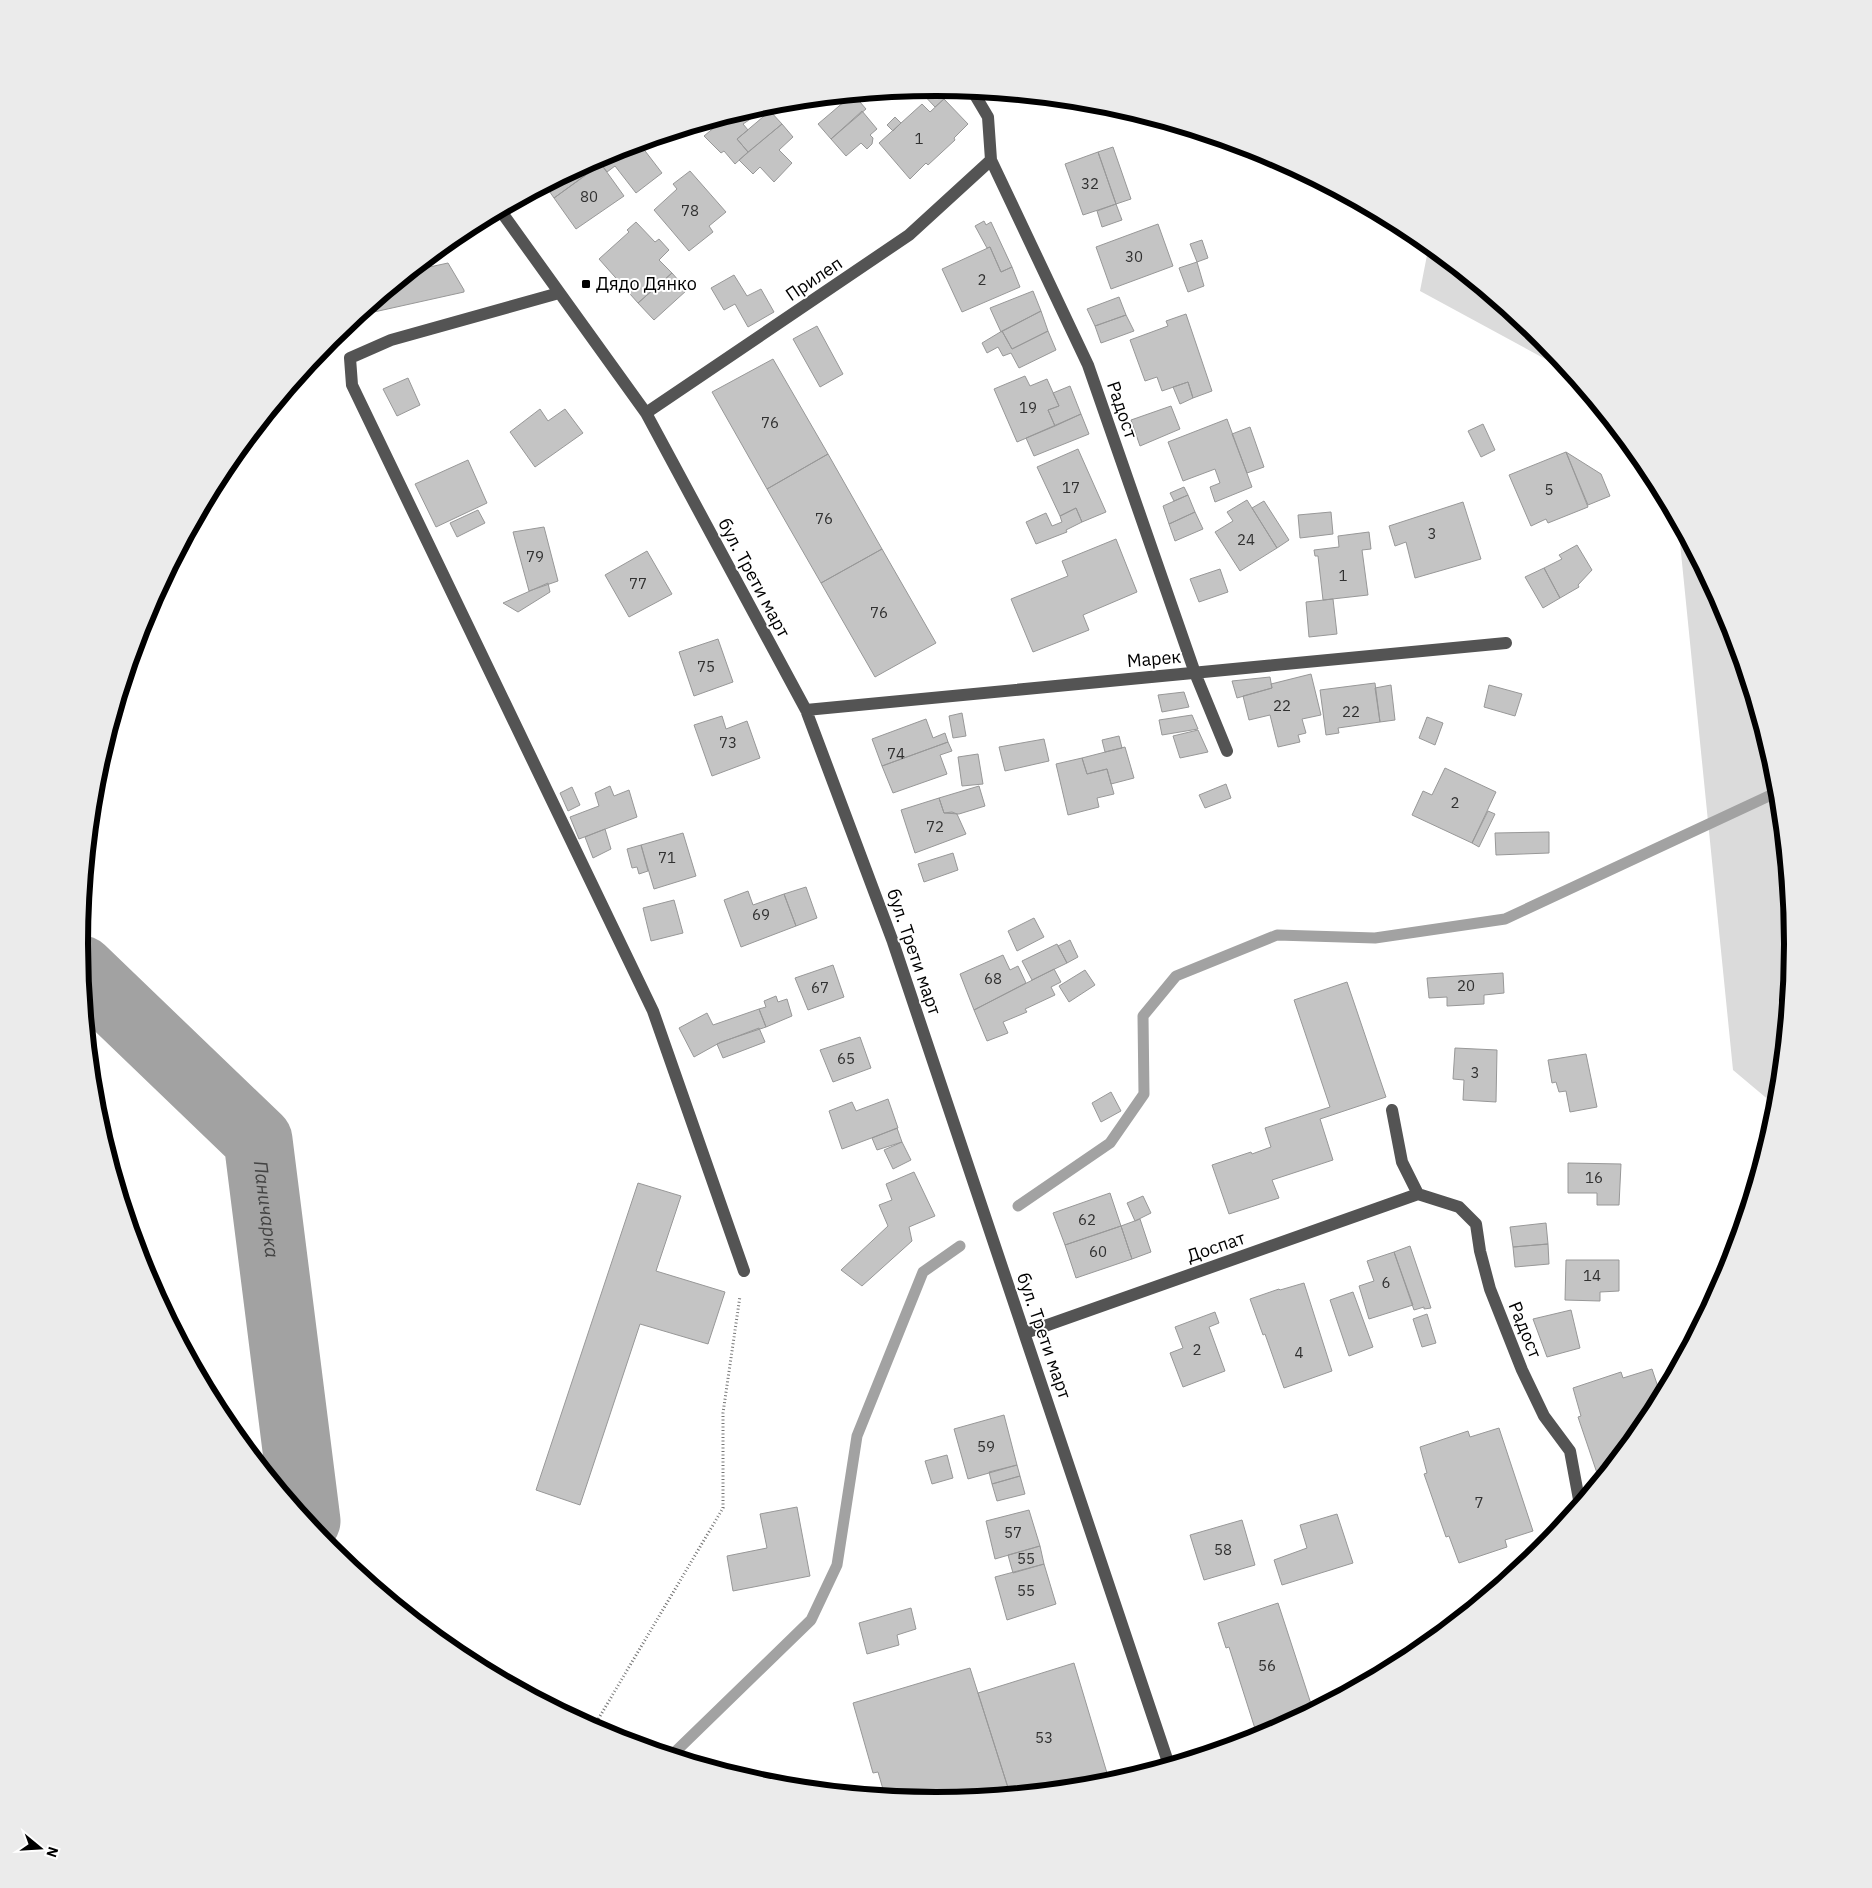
<svg xmlns="http://www.w3.org/2000/svg" width="1872" height="1888" font-family="'IBM Plex Sans',sans-serif">
  <style>
    .green { fill: #dbdbdb }
    .lines { fill: none; stroke-linecap: round; stroke-linejoin: round }
    .stream { stroke: #a2a2a2; stroke-width: 11 }
    .river { stroke: #a2a2a2; stroke-width: 69 }
    .building { fill: #c4c4c4; stroke: #989898 }
    .path { stroke: #767676; stroke-width: 3; stroke-dasharray: 1 2.5; stroke-linecap: butt }
    .minor { stroke: #545454; stroke-width: 12 }
    .poi-dot { fill: #000; stroke: #fff; stroke-width: 2 }
    .labels { text-anchor: middle; stroke-width: 4; stroke-linejoin: round; paint-order: stroke }
    .number-label { font-size: 15px; fill: #313131 }
    .street-label { font-size: 18px; fill: #000; stroke: #fff }
    .poi-label { font-size: 18px; fill: #000; stroke: #fff; text-anchor: start }
    .water-label { font-size: 19px; font-style: italic; fill: #434343; stroke: #fff }
    .rim { fill: none; stroke: #000; stroke-width: 6 }
  </style>
  <rect width="100%" height="100%" fill="#fff"/>
  <path class="green" d="M1429,245L1542,338L1571,373L1420,291Z
    M1678,523L1728,616L1777,777L1793,944L1777,1107L1733,1070Z"/>
  <g class="lines">
    <path class="stream" d="M1018,1206L1110,1143L1144,1094L1143,1016L1176,976L1277,935L1375,938L1505,919L1771,795L1778,788
      M672,1755L811,1620L837,1565L857,1436L923,1272L960,1246"/>
    <path class="river" id="s1" d="M81,970L258,1140L306,1521"/>
  </g>
  <path class="building" d="M938,87L947,96L935,107L920,91L923,88Z
    M852,95H854L866,109L831,139L818,124Z
    M944,99L968,124L954,138L955,140L928,165L926,163L910,179L879,143L922,104L930,112Z
    M745,111L752,118L743,124L748,130L737,139L748,152L735,164L724,151L721,153L704,136L728,116Z
    M770,111L782,124L748,152L737,139Z
    M862,111L877,129L870,135L873,138L872,144L867,149L861,143L846,156L831,139Z
    M895,117L901,123L893,131L887,125Z
    M782,124L793,137L779,150L792,163L774,182L760,167L753,174L739,160Z
    M639,143L662,173L636,193L615,166L607,172L601,164L625,147Z
    M1113,147L1131,199L1116,204L1098,152Z
    M617,149L619,151L601,164L597,158Z
    M1098,152L1116,204L1083,215L1065,164Z
    M597,158L601,164L554,198L545,185Z
    M601,164L624,196L576,229L554,198Z
    M690,171L726,212L709,226L713,232L689,251L654,210L677,189L673,184Z
    M1116,204L1122,220L1102,227L1097,211Z
    M984,221L986,225L991,222L1012,267L1001,272L990,247L987,248L975,226Z
    M636,222L655,242L659,239L669,250L659,260L672,273L638,303L599,259L629,232L627,230Z
    M1158,224L1173,266L1111,289L1096,247Z
    M1202,240L1208,258L1197,262L1190,244Z
    M990,247L1001,272L1012,267L1020,287L962,312L942,269Z
    M1197,262L1204,286L1188,292L1179,268Z
    M448,263L464,290V292L356,316L411,271Z
    M672,273L687,290L654,320L638,303Z
    M734,275L747,296L761,289L774,312L748,327L735,304L724,310L711,288Z
    M1033,291L1041,311L1001,332L990,308Z
    M1119,297L1126,315L1095,326L1087,309Z
    M1041,311L1048,331L1012,349L1002,331Z
    M1186,314L1212,391L1193,398L1188,382L1162,391L1157,377L1145,381L1130,340L1168,326L1166,321Z
    M1126,315L1134,331L1101,343L1095,326Z
    M817,326L843,374L820,387L793,339Z
    M1002,331L1012,349L1048,331L1056,350L1019,368L1011,353L1003,356L998,347L987,353L982,343Z
    M773,359L828,454L767,489L712,392Z
    M1025,376L1030,386L1047,379L1059,406L1048,410L1055,426L1017,442L994,389Z
    M408,378L420,405L397,416L383,389Z
    M1188,382L1193,398L1180,404L1173,387Z
    M1070,386L1081,414L1055,426L1048,410L1059,406L1053,393Z
    M1171,406L1180,429L1140,446L1131,420Z
    M540,409L548,421L565,409L583,433L535,467L510,432Z
    M1081,414L1089,434L1034,456L1026,438Z
    M1227,419L1252,487L1215,502L1210,487L1220,483L1215,469L1183,481L1168,442Z
    M1483,424L1495,450L1481,457L1468,431Z
    M1250,427L1264,467L1247,473L1232,434Z
    M1078,449L1106,512L1082,522L1076,508L1060,516L1037,467Z
    M1566,452L1588,507L1548,523L1546,519L1531,526L1509,475Z
    M1566,452L1601,474L1610,496L1588,505Z
    M828,454L882,549L821,583L767,489Z
    M468,460L487,503L436,527L415,484Z
    M1184,487L1188,495L1174,501L1170,493Z
    M1188,495L1195,512L1169,524L1163,506Z
    M1247,500L1277,548L1240,571L1215,532L1233,521L1227,512Z
    M1264,501L1289,540L1277,548L1252,508Z
    M1463,502L1481,559L1415,578L1406,542L1395,546L1389,526Z
    M1076,508L1082,522L1066,530L1067,532L1036,544L1026,522L1046,513L1052,526L1062,522L1060,516Z
    M478,510L485,523L457,537L450,523Z
    M1195,512L1203,529L1175,541L1169,524Z
    M1331,512L1333,534L1300,538L1298,515Z
    M544,527L558,581L529,591L513,532Z
    M1369,532L1371,549L1362,550L1368,595L1323,600L1318,556H1315L1314,550L1339,547L1338,536Z
    M1116,539L1137,592L1083,615L1089,630L1033,652L1011,599L1068,576L1062,561Z
    M1577,545L1592,570L1578,585L1579,587L1560,598L1544,568L1562,559L1559,555Z
    M882,549L936,643L875,677L821,583Z
    M647,551L672,594L629,617L605,575Z
    M1544,568L1560,598L1543,608L1525,577Z
    M1220,569L1228,592L1199,602L1190,579Z
    M548,583L550,592L518,612L503,603Z
    M1333,599L1337,634L1309,637L1306,602Z
    M718,639L733,682L694,696L679,652Z
    M1311,674L1321,715L1302,719L1306,733L1298,735L1300,742L1278,747L1270,715L1249,720L1243,696L1272,688L1271,684Z
    M1270,677L1272,688L1237,698L1232,681Z
    M1375,683L1380,722L1338,728L1339,733L1326,735L1320,690Z
    M1391,685L1395,720L1380,722L1375,688Z
    M1489,685L1522,694L1515,716L1484,707Z
    M1184,692L1189,707L1162,712L1158,695Z
    M962,713L966,736L953,738L949,716Z
    M1192,715L1198,729L1162,735L1159,720Z
    M722,716L726,729L747,721L760,758L712,776L694,725Z
    M1427,717L1443,723L1435,745L1419,738Z
    M926,719L933,738L945,733L948,742L882,766L872,739Z
    M1198,730L1208,752L1180,758L1173,736Z
    M1119,736L1122,748L1105,752L1102,740Z
    M1044,739L1049,761L1005,771L999,747Z
    M948,742L952,751L940,755L947,774L893,793L882,766Z
    M1125,747L1134,778L1111,784L1107,769L1087,774L1082,758Z
    M978,754L983,784L962,786L958,757Z
    M1082,758L1087,774L1107,769L1114,794L1097,798L1099,807L1068,815L1056,764Z
    M1445,768L1496,792L1472,843L1412,815L1423,791L1432,795Z
    M1226,784L1231,798L1205,808L1199,795Z
    M610,786L614,796L629,790L637,817L579,839L570,817L599,806L595,793Z
    M979,786L985,806L959,814L944,813L939,798Z
    M572,787L580,805L568,811L560,793Z
    M939,798L944,813L952,812L957,814L966,834L915,853L901,810Z
    M1488,811L1495,814L1479,847L1472,843Z
    M605,829L611,849L593,858L585,837Z
    M1549,832V853L1496,855L1495,833Z
    M683,833L696,876L654,889L641,845Z
    M641,845L648,871L639,874L637,867L632,868L627,849Z
    M953,853L958,870L924,882L918,864Z
    M806,887L817,918L796,926L784,894Z
    M748,891L753,905L784,894L796,926L741,947L724,900Z
    M674,900L683,933L651,941L643,908Z
    M1034,918L1044,937L1017,951L1008,931Z
    M1070,940L1078,957L1067,963L1058,946Z
    M1057,944L1067,963L1032,980L1022,961Z
    M1003,955L1010,970L1018,966L1026,983L974,1010L960,974Z
    M833,965L844,997L808,1010L795,978Z
    M1054,969L1061,982L1051,987L1055,995L1025,1009L1027,1012L1003,1022L1008,1033L987,1041L974,1010Z
    M1085,970L1095,985L1069,1002L1059,986Z
    M1503,973L1504,993L1484,995V1004L1447,1006V997L1429,998L1427,978Z
    M1347,982L1386,1097L1320,1119L1333,1160L1272,1180L1279,1198L1229,1214L1212,1165L1251,1152L1252,1154L1271,1147L1265,1128L1330,1107L1294,1000Z
    M776,996L778,1002L787,999L792,1016L766,1027L759,1009L766,1007L764,1001Z
    M759,1009L766,1027L721,1042L694,1057L679,1028L707,1013L713,1025Z
    M759,1028L765,1042L723,1058L717,1044Z
    M860,1037L871,1068L833,1082L820,1050Z
    M1455,1048L1497,1050L1496,1102L1463,1100L1464,1080L1453,1079Z
    M1586,1054L1597,1107L1570,1112L1566,1091L1559,1092L1556,1082L1552,1083L1548,1060Z
    M1111,1092L1121,1111L1101,1122L1092,1103Z
    M888,1099L898,1128L842,1149L829,1111L852,1102L856,1111Z
    M897,1128L902,1142L877,1150L872,1138Z
    M902,1142L911,1160L893,1169L884,1150Z
    M1568,1163L1621,1164L1619,1205H1597V1193H1568Z
    M914,1172L935,1216L909,1227L912,1241L862,1286L841,1270L888,1226L879,1205L892,1200L886,1184Z
    M638,1183L681,1196L656,1271L725,1292L708,1344L640,1324L580,1505L536,1490Z
    M1110,1193L1121,1226L1065,1245L1053,1213Z
    M1143,1196L1151,1213L1135,1221L1127,1203Z
    M1140,1219L1151,1252L1132,1259L1121,1226Z
    M1546,1223L1548,1244L1513,1247L1510,1227Z
    M1121,1226L1132,1259L1076,1278L1065,1245Z
    M1548,1244L1549,1264L1515,1267L1513,1247Z
    M1410,1246L1431,1308L1424,1309V1307L1414,1310L1394,1252Z
    M1394,1252L1413,1305L1369,1319L1359,1286L1374,1281L1367,1261Z
    M1566,1260H1619V1291L1600,1292V1301L1565,1300Z
    M1304,1283L1332,1371L1284,1388L1265,1334L1263,1335L1250,1299L1279,1289L1280,1290Z
    M1353,1292L1373,1347L1349,1356L1330,1300Z
    M1571,1310L1580,1348L1547,1357L1533,1319Z
    M1215,1312L1219,1323L1209,1327L1225,1371L1183,1387L1170,1353L1183,1348L1175,1327Z
    M1427,1314L1436,1343L1422,1347L1413,1319Z
    M1652,1369L1661,1396L1649,1420L1599,1479L1578,1417L1581,1416L1573,1388L1621,1372L1623,1378Z
    M1004,1415L1017,1465L968,1479L954,1429Z
    M1499,1428L1533,1531L1505,1540L1507,1547L1459,1563L1449,1536L1446,1537L1424,1474L1427,1473L1420,1447L1468,1431L1470,1437Z
    M947,1455L953,1478L932,1484L925,1461Z
    M1017,1465L1020,1476L992,1484L989,1472Z
    M1020,1476L1025,1494L997,1501L992,1484Z
    M797,1507L810,1576L733,1591L727,1556L767,1548L760,1514Z
    M1029,1510L1040,1546L995,1559L986,1521Z
    M1337,1514L1353,1563L1282,1585L1274,1560L1307,1548L1300,1525Z
    M1242,1520L1255,1565L1204,1580L1190,1535Z
    M1040,1546L1044,1564L1013,1573L1008,1555Z
    M1044,1564L1056,1604L1007,1620L995,1577Z
    M1278,1603L1313,1710L1258,1738L1229,1647L1226,1648L1218,1623Z
    M911,1608L916,1629L897,1635L899,1645L867,1654L859,1623Z
    M1074,1663L1110,1783L1103,1785L1010,1794L978,1693Z
    M970,1668L1010,1794L936,1801L885,1796L878,1772L873,1773L853,1703Z"/>
  <g class="lines">
    <path class="path" d="M593,1728L723,1508V1413L740,1296"/>
    <path class="minor" d="M972,90L988,117L991,160L1088,365L1195,673L1227,751
      M500,210L646,413L806,710L893,942L1169,1765
      M559,293L391,340L350,358L352,385L653,1011L744,1271
      M646,413L909,235L991,160
      M806,710L1506,643
      M1392,1110L1402,1162L1418,1194
      M1418,1194L1459,1207L1476,1224L1480,1251L1490,1289L1522,1370L1544,1416L1570,1451L1580,1505
      M1025,1333L1418,1194"/>
  </g>
  <rect class="poi-dot" x="581" y="279" width="10" height="10" rx="2.5"/>
  <g class="labels">
    <g class="number-label">
      <text x="919" y="144">1</text>
      <text x="1090" y="189">32</text>
      <text x="589" y="202">80</text>
      <text x="690" y="216">78</text>
      <text x="1134" y="262">30</text>
      <text x="982" y="285">2</text>
      <text x="1028" y="413">19</text>
      <text x="770" y="428">76</text>
      <text x="1071" y="493">17</text>
      <text x="1549" y="495">5</text>
      <text x="824" y="524">76</text>
      <text x="1432" y="539">3</text>
      <text x="1246" y="545">24</text>
      <text x="535" y="562">79</text>
      <text x="1343" y="581">1</text>
      <text x="638" y="589">77</text>
      <text x="879" y="618">76</text>
      <text x="706" y="672">75</text>
      <text x="1282" y="711">22</text>
      <text x="1351" y="717">22</text>
      <text x="728" y="748">73</text>
      <text x="896" y="759">74</text>
      <text x="1455" y="808">2</text>
      <text x="935" y="832">72</text>
      <text x="667" y="863">71</text>
      <text x="761" y="920">69</text>
      <text x="993" y="984">68</text>
      <text x="1466" y="991">20</text>
      <text x="820" y="993">67</text>
      <text x="846" y="1064">65</text>
      <text x="1475" y="1078">3</text>
      <text x="1594" y="1183">16</text>
      <text x="1087" y="1225">62</text>
      <text x="1098" y="1257">60</text>
      <text x="1592" y="1281">14</text>
      <text x="1386" y="1288">6</text>
      <text x="1197" y="1355">2</text>
      <text x="1299" y="1358">4</text>
      <text x="986" y="1452">59</text>
      <text x="1479" y="1508">7</text>
      <text x="1013" y="1538">57</text>
      <text x="1223" y="1555">58</text>
      <text x="1026" y="1564">55</text>
      <text x="1026" y="1596">55</text>
      <text x="1267" y="1671">56</text>
      <text x="1044" y="1743">53</text>
    </g>
    <g class="street-label">
      <text transform="translate(814 279) rotate(-34)" y="6">Прилеп</text>
      <text transform="translate(1122 410) rotate(71)" y="6">Радост</text>
      <text transform="translate(754 578) rotate(62)" y="6">бул. Трети март</text>
      <text transform="translate(1154 659) rotate(-5)" y="6">Марек</text>
      <text transform="translate(914 952) rotate(71)" y="6">бул. Трети март</text>
      <text transform="translate(1216 1247) rotate(-19)" y="6">Доспат</text>
      <text transform="translate(1525 1330) rotate(68)" y="6">Радост</text>
      <text transform="translate(1044 1336) rotate(71)" y="6">бул. Трети март</text>
    </g>
    <g class="poi-label">
      <text x="596" y="290">Дядо Дянко</text>
    </g>
    <g class="water-label">
      <text dy="7" stroke="none"><textPath href="#s1" startOffset="315">Паничарка</textPath></text>
    </g>
  </g>
  <path d="M0 0H1872V1888H0ZM88 944a848 848 0 1 1 1696 0a848 848 0 1 1-1696 0Z" fill="#ebebeb" fill-rule="evenodd"/>
  <path class="rim" d="M88 944a848 848 0 1 1 1696 0a848 848 0 1 1-1696 0Z"/>
  <g transform="translate(40 1848) rotate(108)" stroke="#ffffff" stroke-width="4" paint-order="stroke">
  <path d="M0-4L9 19L0 12L-9 19Z" fill="#000000"/>
  <text y="-8" font-size="14" font-weight="bold" text-anchor="middle" fill="#000000">N</text>
  </g>
</svg>
